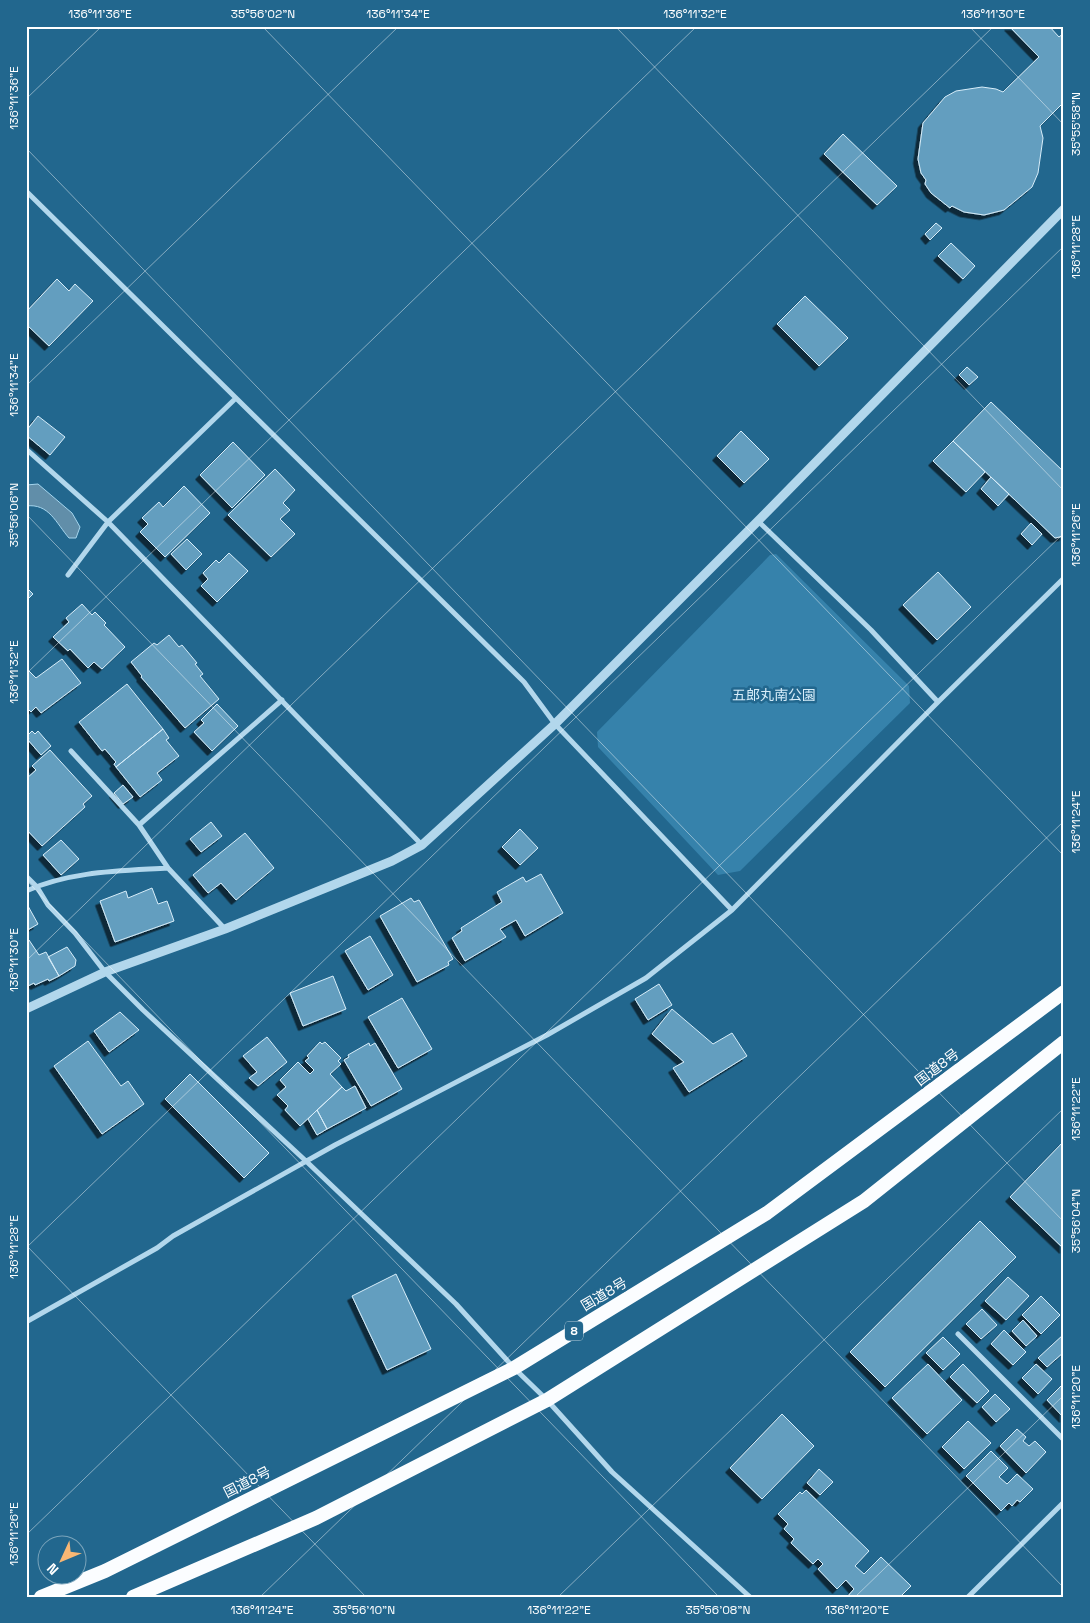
<svg xmlns="http://www.w3.org/2000/svg" width="1090" height="1623" font-family="'Space Grotesk','Noto Sans JP',sans-serif">
  <style>
    .green { fill: #3682ab }
    .water { fill: #618ea9; stroke: #a5d5ed }
    .building { fill: #639ebf; stroke: #d7edf9; filter: url(#shadow) }
    .lines { fill: none; stroke-linecap: round; stroke-linejoin: round }
    .minor { stroke: #b2d7ec; stroke-width: 5 }
    .tertiary { stroke: #b2d7ec; stroke-width: 9 }
    .trunk { stroke: #fbfdff; stroke-width: 14 }
    .ticks { fill: none; stroke: #fff; stroke-width: 1; stroke-opacity: 0.45 }
    .labels { text-anchor: middle; stroke-width: 5; stroke-linejoin: round; paint-order: stroke }
    .shield { fill: #22678e; stroke: #bdd1dd; stroke-width: 1 }
    .shield-label { font-size: 12px; font-weight: bold; fill: #fff }
    .park-label { font-size: 14px; fill: #d7edf9; stroke: #22678e }
    .street-label { font-size: 14px; fill: #fff; stroke: #22678e }
    .neatline { fill: none; stroke: #fff; stroke-width: 2 }
    .ticks-label { font-size: 12px; text-anchor: middle; fill: #fff }
  </style>
  <defs>
    <filter id="shadow"><feDropShadow dx="-4.5" dy="4.5" stdDeviation="0" flood-color="#0009"/></filter>
  </defs>
  <rect width="100%" height="100%" fill="#22678e"/>
  <path class="green" d="M776,554L909,686L910,703L740,871L718,875L598,747L597,732L770,555Z"/>
  <path class="water" d="M38,484L72,513L80,527L76,538H69C56,523 49,503 26,506V485Z"/>
  <path class="building" d="M1009,26H1049L1059,37L1064,33V102L1040,126L1043,138L1038,173L1032,187L1004,210L984,215L964,212L952,206L950,208L931,193L925,184L926,180L921,173L918,159L923,123L945,97L956,91L982,87L996,89L1003,92L1039,57Z
    M843,134L897,186L877,205L824,154Z
    M936,223L942,228L930,240L925,234Z
    M951,243L975,266L963,279L938,256Z
    M57,279L69,291L75,284L93,301L49,346L26,324V312Z
    M805,296L848,338L819,366L777,324Z
    M967,367L978,377L969,385L959,375Z
    M991,402L1064,472V536L1055,538L953,441Z
    M38,416L65,437L50,455L26,435V431Z
    M741,431L769,459L744,483L717,456Z
    M953,441L985,472L966,492L933,461Z
    M233,442L265,475L232,508L200,475Z
    M275,469L295,490L283,503L290,510L280,519L295,534L271,557L228,515Z
    M991,477L1009,494L998,506L981,489Z
    M184,486L210,513L165,557L140,532L148,524L142,518L159,502L163,507Z
    M1031,523L1042,534L1032,545L1021,534Z
    M187,539L202,554L186,570L171,554Z
    M229,553L248,571L217,602L201,586L208,579L203,573L216,560L219,563Z
    M938,572L971,607L937,640L903,605Z
    M26,587L33,594L26,601Z
    M82,604L92,615L95,612L106,623L104,625L125,647L102,669L94,662L88,668L70,649L68,651L53,637L69,622L66,618Z
    M169,635L179,647L182,645L197,663L195,664L203,674L200,676L219,699L185,728L141,677L142,676L131,662L154,643L157,645Z
    M62,659L81,683L41,713L36,707L31,712L26,707V668L36,678Z
    M127,684L163,729L116,767L114,764L116,762L105,749L102,751L79,722Z
    M217,704L238,726L212,751L194,732L204,723L201,720Z
    M163,729L169,738L166,740L179,756L157,773L162,780L140,797L116,767Z
    M32,731L35,734L38,731L51,746L41,755L28,740L29,739L27,736Z
    M50,750L92,796L83,804L85,807L42,846L26,829V799L29,797L26,794V779L36,770L32,766Z
    M123,785L133,797L123,804L114,793Z
    M211,822L222,836L201,852L190,839Z
    M520,829L538,848L520,865L502,847Z
    M245,833L274,868L236,900L221,883L208,893L193,875Z
    M61,840L79,859L61,875L43,855Z
    M541,874L563,913L525,936L516,920L500,929L506,937L465,961L452,938L462,931L461,928L502,902L497,892L523,877L526,882Z
    M152,888L158,904L167,901L174,921L115,942L100,901L126,891L128,898Z
    M411,898L414,902L419,900L453,959L448,962L449,965L417,982L380,916Z
    M28,906L38,924L26,931V907Z
    M370,936L393,975L368,990L345,951Z
    M29,940L39,955L46,952L59,976L49,981L48,979L35,985L34,983L26,987V942Z
    M67,947L76,960L75,966L59,976L48,957Z
    M333,976L346,1009L303,1026L290,993Z
    M659,984L672,1005L648,1020L635,999Z
    M402,998L432,1049L398,1068L368,1017Z
    M672,1009L713,1044L732,1033L747,1056L689,1092L673,1068L684,1062L652,1034Z
    M120,1012L139,1030L109,1052L94,1031Z
    M267,1037L287,1062L258,1086L249,1078L257,1072L243,1056Z
    M88,1041L121,1086L128,1081L144,1104L102,1134L54,1066Z
    M320,1042L322,1044L325,1042L341,1058L338,1061L341,1064L330,1074L342,1087L300,1126L285,1110L288,1106L277,1095L286,1087L280,1080L298,1062L310,1074L314,1070L305,1061L309,1058L307,1056Z
    M369,1043L370,1046L375,1043L402,1089L371,1106L344,1060L349,1057L348,1055Z
    M190,1074L269,1153L244,1178L165,1099Z
    M355,1086L366,1108L327,1129L317,1110L342,1087L346,1091Z
    M317,1110L327,1129L317,1135L308,1119Z
    M1064,1141V1249L1010,1197Z
    M980,1221L1016,1257L885,1387L850,1352Z
    M396,1274L431,1349L387,1370L352,1296Z
    M1008,1277L1029,1296L1006,1320L985,1301Z
    M1041,1296L1060,1315L1041,1334L1022,1315Z
    M982,1309L997,1325L981,1339L966,1324Z
    M1023,1320L1037,1336L1026,1346L1012,1331Z
    M1004,1330L1026,1352L1013,1365L991,1344Z
    M1064,1334V1352L1047,1367L1038,1358Z
    M943,1337L960,1354L943,1370L926,1353Z
    M928,1364L962,1400L927,1434L892,1398Z
    M963,1364L989,1391L977,1403L950,1377Z
    M1036,1364L1052,1379L1038,1394L1022,1378Z
    M1064,1383V1418L1047,1400Z
    M995,1394L1010,1409L996,1422L982,1407Z
    M782,1414L814,1446L762,1499L730,1468Z
    M968,1421L991,1443L964,1469L942,1447Z
    M1017,1429L1026,1437L1023,1441L1029,1446L1035,1441L1046,1452L1026,1473L1000,1446Z
    M991,1451L1008,1468L999,1477L1007,1484L1017,1474L1033,1489L1020,1502L1017,1500L1012,1506L1009,1503L1001,1511L966,1476Z
    M819,1469L833,1482L820,1495L807,1483Z
    M806,1490L869,1551L855,1566L864,1574L881,1557L911,1586L900,1597H847L854,1589L846,1580L837,1589L818,1569L823,1564L818,1559L813,1564L791,1543L794,1539L784,1529L788,1524L778,1514L800,1492L802,1494Z"/>
  <g class="lines">
    <path class="minor" d="M26,191L524,682L555,724L732,910
      M26,449L108,522L422,845
      M758,521L871,630L938,702
      M68,575L108,522L236,398
      M71,751L139,825
      M26,876L37,887L48,905L75,933L105,972L143,1010L307,1162L456,1304L514,1368L547,1400L612,1472L750,1597
      M26,891C71,871 120,871 168,868
      M225,929L168,868L139,825L282,700
      M26,1322L157,1248L173,1236L335,1145L547,1035L646,978L732,910L938,702L1064,578
      M958,1334L1064,1440
      M968,1597L1064,1502"/>
    <path class="tertiary" d="M26,1009L105,972L225,929L392,861L422,845L555,724L758,521L1064,209"/>
    <path class="trunk" d="M41,1597L105,1571L514,1368L767,1213L1064,992
      M133,1597L316,1518L547,1400L864,1201L1064,1042"/>
  </g>
  <path class="ticks" d="M262,26L1064,856M615,26L1064,491M969,26L1064,125M26,99L102,26M26,148L1064,1222M26,386L399,26M26,514L1064,1588M26,674L697,26M26,880L719,1597M26,961L994,26M26,1245L366,1597M26,1248L1064,246M26,1535L1064,533M260,1597L1064,821M558,1597L1064,1108M855,1597L1064,1395"/>
  <g class="labels">
    <rect class="shield" x="565" y="1321.5" width="18" height="19" rx="4"/>
    <g class="shield-label">
      <text x="574" y="1335">8</text>
    </g>
    <g class="park-label">
      <text x="774" y="700">五郎丸南公園</text>
    </g>
    <g class="street-label">
      <text transform="translate(937 1067) rotate(-37)" y="5">国道8号</text>
      <text transform="translate(604 1294) rotate(-31)" y="5">国道8号</text>
      <text transform="translate(247 1482) rotate(-27)" y="5">国道8号</text>
    </g>
  </g>
  <rect width="1090" height="1623" fill="none" stroke="#22678e" stroke-width="55"/>
  <g transform="translate(62 1560) rotate(226)"><circle r="24" fill="#22678e" stroke="#7aa4bb"/>
  <path d="M0-4L9 19L0 12L-9 19Z" fill="#f8b774"/>
  <text y="-8" font-size="14" font-weight="bold" text-anchor="middle" fill="#ffffff">N</text>
  </g>
  <rect x="28" y="28" width="1034" height="1568" class="neatline"/>
  <g class="ticks-label">
    <text x="100" y="18">136°11'36"E</text>
    <text x="263" y="18">35°56'02"N</text>
    <text x="398" y="18">136°11'34"E</text>
    <text x="695" y="18">136°11'32"E</text>
    <text x="993" y="18">136°11'30"E</text>
    <text transform="translate(14 98) rotate(-90)" y="4">136°11'36"E</text>
    <text transform="translate(1076 124) rotate(-90)" y="4">35°55'58"N</text>
    <text transform="translate(1076 247) rotate(-90)" y="4">136°11'28"E</text>
    <text transform="translate(14 385) rotate(-90)" y="4">136°11'34"E</text>
    <text transform="translate(14 515) rotate(-90)" y="4">35°56'06"N</text>
    <text transform="translate(1076 535) rotate(-90)" y="4">136°11'26"E</text>
    <text transform="translate(14 672) rotate(-90)" y="4">136°11'32"E</text>
    <text transform="translate(1076 822) rotate(-90)" y="4">136°11'24"E</text>
    <text transform="translate(14 960) rotate(-90)" y="4">136°11'30"E</text>
    <text transform="translate(1076 1109) rotate(-90)" y="4">136°11'22"E</text>
    <text transform="translate(1076 1221) rotate(-90)" y="4">35°56'04"N</text>
    <text transform="translate(14 1247) rotate(-90)" y="4">136°11'28"E</text>
    <text transform="translate(1076 1397) rotate(-90)" y="4">136°11'20"E</text>
    <text transform="translate(14 1534) rotate(-90)" y="4">136°11'26"E</text>
    <text x="262" y="1614">136°11'24"E</text>
    <text x="364" y="1614">35°56'10"N</text>
    <text x="559" y="1614">136°11'22"E</text>
    <text x="718" y="1614">35°56'08"N</text>
    <text x="857" y="1614">136°11'20"E</text>
  </g>
</svg>
